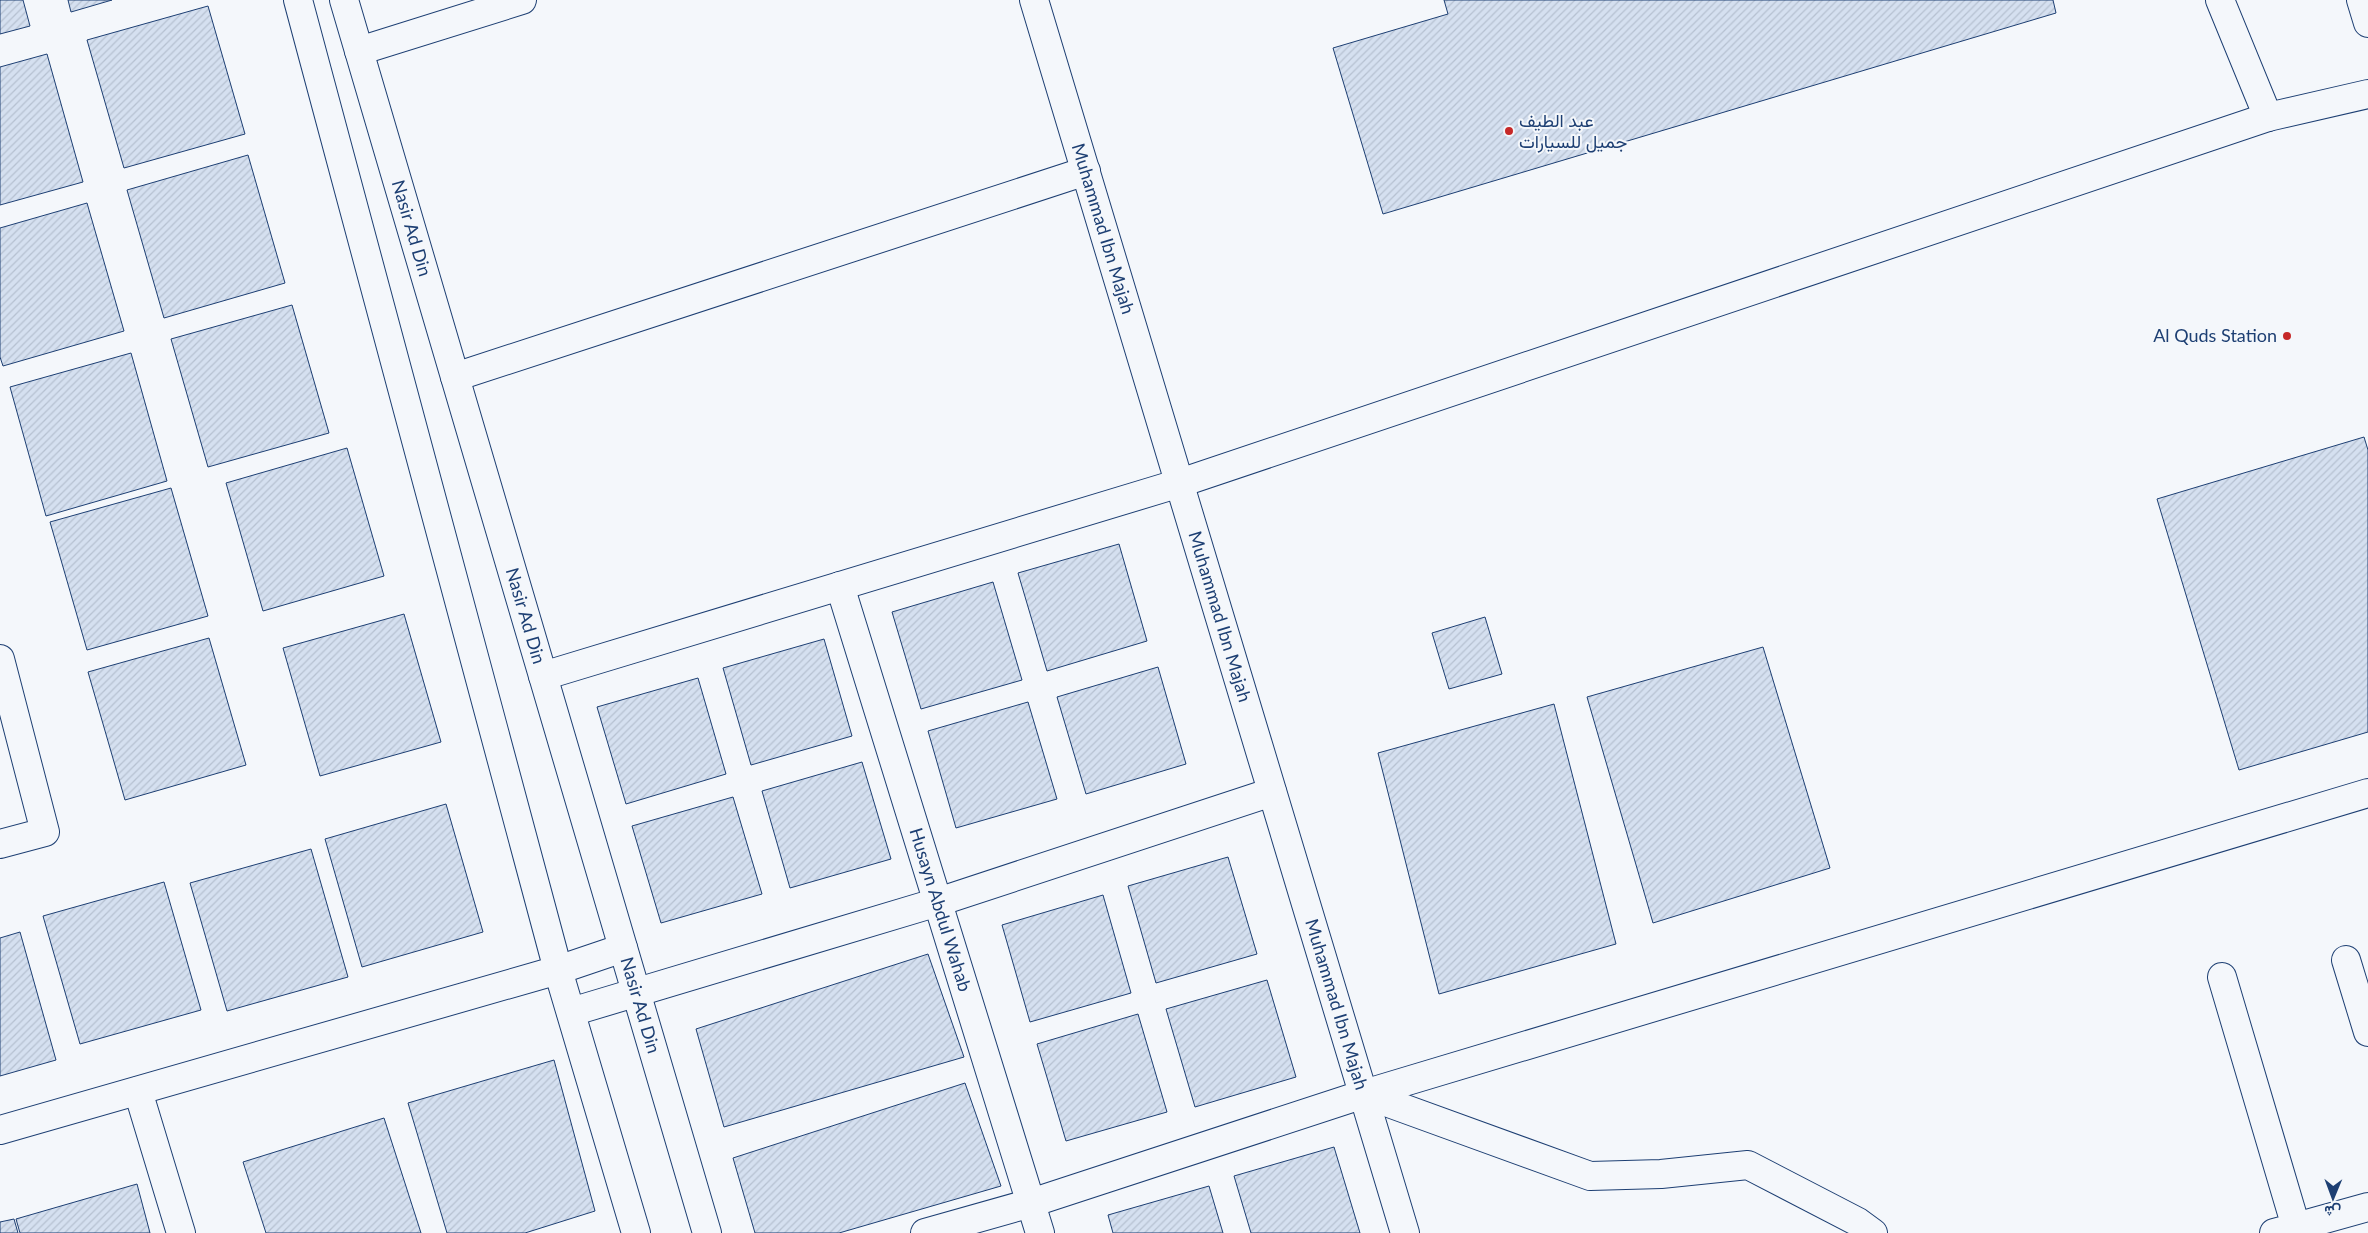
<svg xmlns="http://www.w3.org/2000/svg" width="2368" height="1233" font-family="Lato,Vazirmatn,sans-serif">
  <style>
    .building { fill: url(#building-hatch); stroke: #1d3f73 }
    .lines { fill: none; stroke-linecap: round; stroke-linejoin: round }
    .minor-casing { stroke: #1d3f73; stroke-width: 30 }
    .major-casing { stroke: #1d3f73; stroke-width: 30 }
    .minor { stroke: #f4f7fb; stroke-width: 28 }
    .major { stroke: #f4f7fb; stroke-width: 28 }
    .poi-dot { fill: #c62828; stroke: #f4f7fb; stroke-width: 2 }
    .labels { text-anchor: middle; stroke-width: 4; stroke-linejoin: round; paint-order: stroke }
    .poi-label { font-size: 18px; fill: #1d3f73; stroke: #f4f7fb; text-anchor: start }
    .street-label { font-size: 18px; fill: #1d3f73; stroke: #f4f7fb }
  </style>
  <defs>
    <pattern id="building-hatch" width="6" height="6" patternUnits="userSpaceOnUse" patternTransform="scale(1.25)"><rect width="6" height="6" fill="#d5e0f0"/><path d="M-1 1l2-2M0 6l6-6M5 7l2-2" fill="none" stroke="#b6c1d1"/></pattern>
  </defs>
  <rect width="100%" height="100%" fill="#f4f7fb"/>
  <path class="building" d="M0,0H23L30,26L0,34Z
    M68,0H112L71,12Z
    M1444,0H2053L2056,13L1383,214L1333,48L1448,14Z
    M208,6L245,134L124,168L87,40Z
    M47,54L83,182L0,205V67Z
    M248,155L285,283L164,318L127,190Z
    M87,203L124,331L3,366L0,357V228Z
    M292,305L329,433L208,467L171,339Z
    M131,353L167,481L46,516L10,387Z
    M2364,437L2368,450V732L2239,770L2157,499Z
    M347,448L384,576L263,611L226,483Z
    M171,488L208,616L87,650L50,522Z
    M1119,544L1147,641L1047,671L1018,573Z
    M993,582L1022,680L921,709L892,612Z
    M404,614L441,742L320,776L283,648Z
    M1485,617L1502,674L1449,689L1432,633Z
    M209,638L246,765L125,800L88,672Z
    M824,639L852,736L751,765L723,668Z
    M1763,647L1830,868L1653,923L1587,697Z
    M1158,667L1186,764L1086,794L1057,697Z
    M698,678L726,774L626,804L597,707Z
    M1028,702L1057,799L956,828L928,731Z
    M1554,704L1616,944L1439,994L1378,753Z
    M862,762L891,859L790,888L762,791Z
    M733,797L762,894L661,923L632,826Z
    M446,804L483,932L362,967L325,839Z
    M311,849L348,977L227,1011L190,883Z
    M1228,857L1257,954L1156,983L1128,886Z
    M164,882L201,1010L80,1044L43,916Z
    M1103,895L1131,993L1030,1022L1002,925Z
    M20,932L56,1060L0,1076V938Z
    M928,954L964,1057L724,1127L696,1029Z
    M1267,980L1296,1077L1195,1107L1166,1009Z
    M1138,1014L1167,1112L1066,1141L1037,1044Z
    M554,1060L595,1211L525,1233H447L408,1103Z
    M965,1083L1001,1186L839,1233H755L733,1158Z
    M384,1118L421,1233H266L243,1162Z
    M1334,1147L1360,1233H1251L1234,1176Z
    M137,1184L150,1233H20L16,1219Z
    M1209,1186L1223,1233H1113L1108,1215Z
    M14,1219L18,1233H0V1222Z"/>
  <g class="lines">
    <defs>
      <g id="minor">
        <path d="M298,0L558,970L636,1233"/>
        <path id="s1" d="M344,0L707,1233"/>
        <path id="s2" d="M1034,0L1405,1233"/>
        <path d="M2220,0L2268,117"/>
        <path d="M359,51L522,0"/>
        <path d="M455,377L1086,171"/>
        <path id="s3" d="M840,586L1040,1233"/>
        <path d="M0,659L45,832L0,844"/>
        <path d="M543,676L1180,483L2268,117L2368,94"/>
        <path d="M2346,960L2368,1032"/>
        <path d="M2222,977L2296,1227L2274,1233"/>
        <path d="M571,1012L938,902L1272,792"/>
        <path d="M138,1091L181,1233"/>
        <path d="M1364,1094L1590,1176L1661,1174L1748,1165L1858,1222L1873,1233"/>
        <path d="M0,1130L558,970L623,948"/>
        <path d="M2296,1227L2368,1207"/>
        <path d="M925,1233L1031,1203L1364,1094L2368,793"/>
      </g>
      <path id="major" d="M2361,0L2368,23"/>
    </defs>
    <use href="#minor" class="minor-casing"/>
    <use href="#major" class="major-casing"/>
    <use href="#minor" class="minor"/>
    <use href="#major" class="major"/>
  </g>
  <g class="poi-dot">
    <circle cx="1509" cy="131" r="5"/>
    <circle cx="2287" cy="336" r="5"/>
  </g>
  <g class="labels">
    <g class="poi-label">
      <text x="1519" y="127">عبد الطيف<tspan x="1519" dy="21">جميل للسيارات</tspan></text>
      <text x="2277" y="342" text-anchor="end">Al Quds Station</text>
    </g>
    <g class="street-label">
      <text dy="6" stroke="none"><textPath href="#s1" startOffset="238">Nasir Ad Din</textPath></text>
      <text dy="6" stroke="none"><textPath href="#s2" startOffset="239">Muhammad Ibn Majah</textPath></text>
      <text dy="6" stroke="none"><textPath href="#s1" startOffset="642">Nasir Ad Din</textPath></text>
      <text dy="6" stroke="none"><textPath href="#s2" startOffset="644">Muhammad Ibn Majah</textPath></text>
      <text dy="6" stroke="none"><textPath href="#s3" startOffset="339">Husayn Abdul Wahab</textPath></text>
      <text dy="6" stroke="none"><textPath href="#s2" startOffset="1049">Muhammad Ibn Majah</textPath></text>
      <text dy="6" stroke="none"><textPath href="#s1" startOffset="1048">Nasir Ad Din</textPath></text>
    </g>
  </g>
  <g transform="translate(2333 1198) rotate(181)" stroke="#f4f7fb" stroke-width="4" paint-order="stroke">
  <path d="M0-4L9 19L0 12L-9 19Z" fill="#1d3f73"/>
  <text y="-8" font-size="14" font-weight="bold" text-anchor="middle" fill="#1d3f73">ش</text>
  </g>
</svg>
